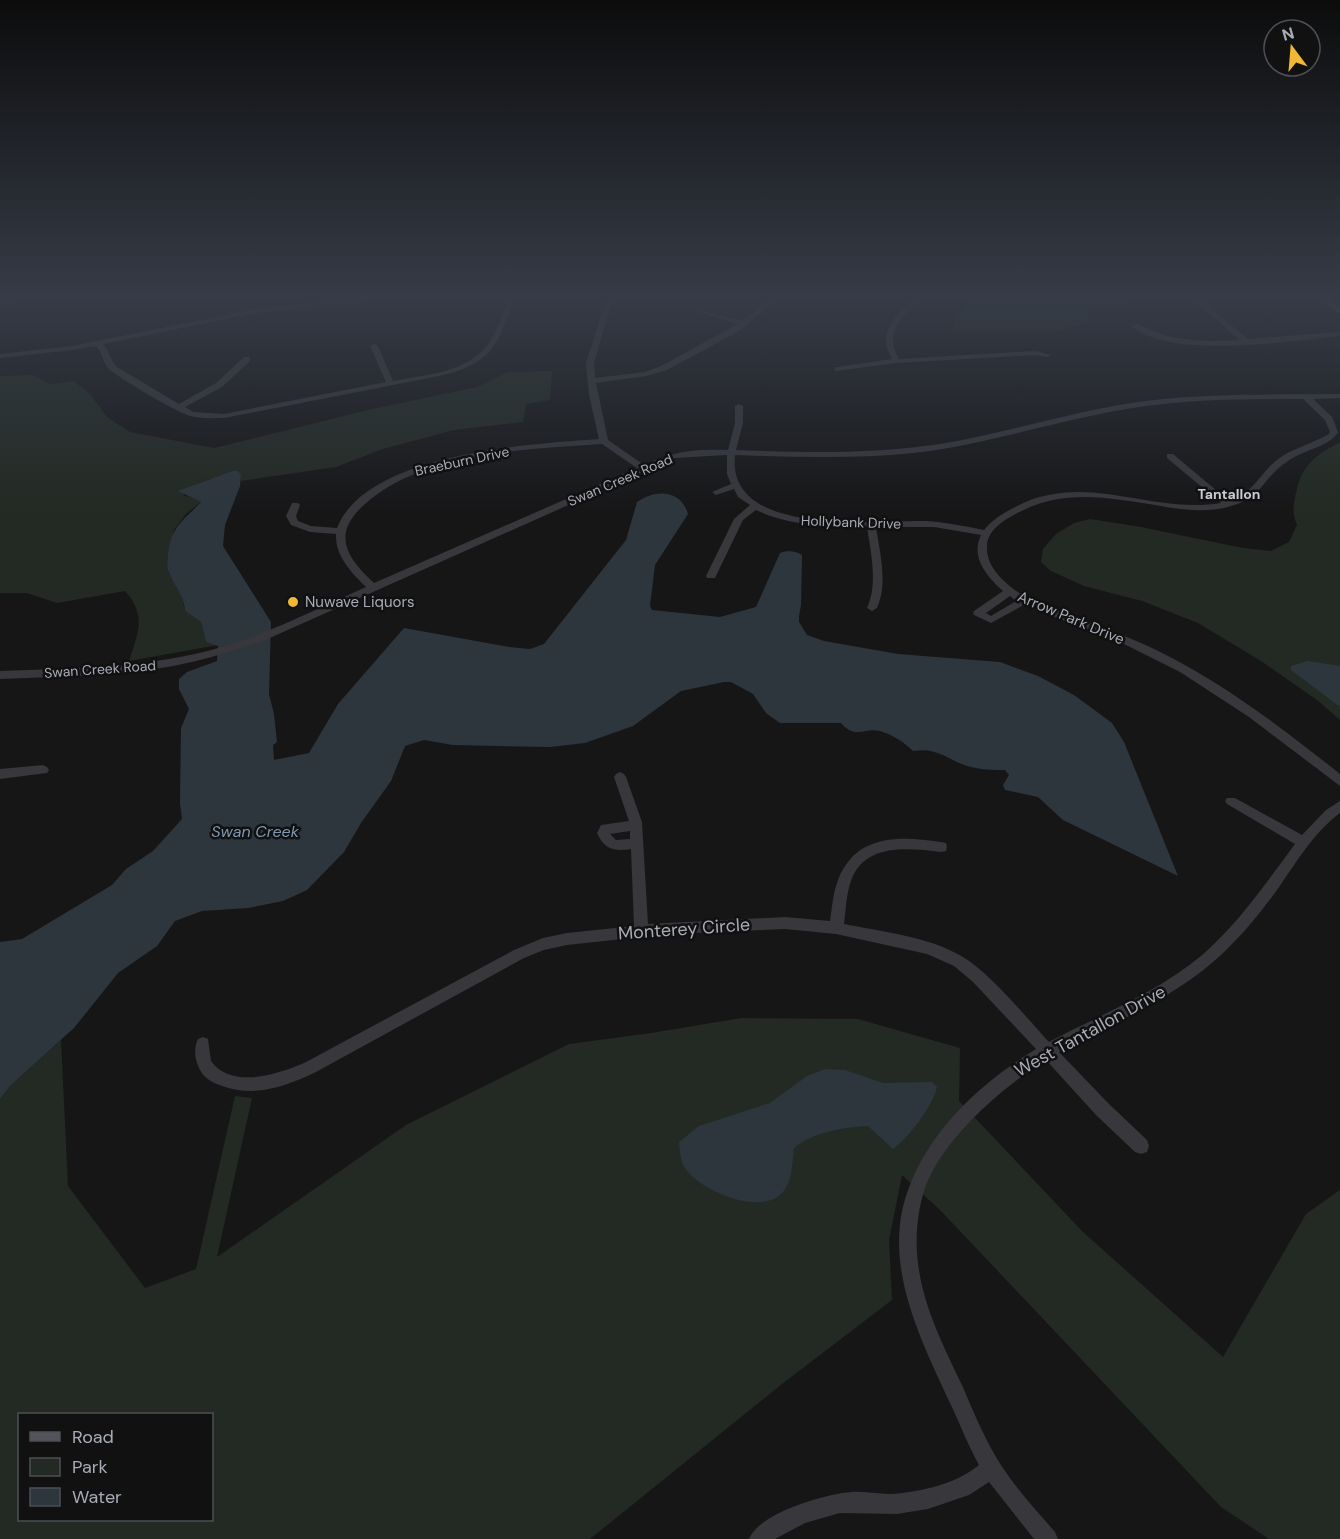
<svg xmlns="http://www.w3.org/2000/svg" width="1340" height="1539" font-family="'DM Sans',sans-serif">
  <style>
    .green { fill: #222a23; fill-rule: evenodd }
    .water { fill: #2e363d }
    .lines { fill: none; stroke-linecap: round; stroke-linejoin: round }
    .minor { fill: #37373c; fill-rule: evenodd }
    .major { fill: #53545b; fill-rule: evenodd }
    .poi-dot { fill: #f0b835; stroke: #111112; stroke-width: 2 }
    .labels { text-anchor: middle; stroke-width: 5; stroke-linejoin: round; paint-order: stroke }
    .far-street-label { font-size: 14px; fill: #a8acb7; stroke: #111112 }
    .far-neighbourhood-label { font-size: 14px; font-weight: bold; fill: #c9cbd3; stroke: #111112 }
    .poi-label { font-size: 15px; fill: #a8acb7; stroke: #111112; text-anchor: start }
    .street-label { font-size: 15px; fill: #a8acb7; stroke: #111112 }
    .water-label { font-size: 16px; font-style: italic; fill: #7f98b2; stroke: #111112 }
    .near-street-label { font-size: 18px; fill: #a8acb7; stroke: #111112 }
  </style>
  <rect width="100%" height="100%" fill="#161617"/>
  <path class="green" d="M972,297H1131L1137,301L1106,305L1089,311V322L1057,331L951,332L956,319Z
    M552,371L550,400L526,404L523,422L454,430L383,449L336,467L241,481L238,471H232L194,485L183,495L202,501L186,514L174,530L168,572L181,592L185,611L201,622L206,642L218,645L129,661C138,633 147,616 125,591L57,603L27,593H0V376L33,375L50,384L74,381L90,394L107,417L130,432L214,448L368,410L477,387L508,372Z
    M1340,442V720L1317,700L1261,661L1198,623L1142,601L1084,586L1051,571L1041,562L1043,549L1056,534L1074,523L1090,519L1141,527L1243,548L1271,551L1289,542L1297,525C1292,513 1293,506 1296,493C1302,464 1315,456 1340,442Z
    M741,1018L858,1019L960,1048L959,1101L1083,1232L1223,1357L1306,1214L1340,1190V1539H1269L1221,1507L941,1211L902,1175L889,1240L892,1300L782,1384L590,1539H0V1099L10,1086L61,1040L68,1186L145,1288L196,1269L235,1096L252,1098L217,1257L406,1125L569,1044L651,1033ZM20,1414H212V1520H20Z"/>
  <path class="water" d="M232,471H238L241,475L240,486L225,525L223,546L271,622L269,694L274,714L277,742L273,745L274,760L309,753L338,704L404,628L509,647L530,649L544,644L626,540L637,502C655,489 681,489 688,514L655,565L650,606L652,610L720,617L756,607L780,553C787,550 797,551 802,555L801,605L799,616V622L807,635L824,641L898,654L1000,662L1038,676L1074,695L1112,723L1124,742L1178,876L1063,820L1038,797L1005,790L1003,785L1009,775L1005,770C995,770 985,770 976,768C950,764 941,746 913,751C904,742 893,735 880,731C864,727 856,740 841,723H780L766,713L753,694L731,682H724L681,691L633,726L585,743L550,747L453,745L424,740L405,746L391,781L361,823L344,852L307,890L283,901L248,908L202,911L175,921L157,946L118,973L74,1028L10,1086L0,1099V942L22,939L112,885L126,869L153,851L182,819L180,803L181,728L189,709L179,689V679L187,672L217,661L218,646L206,642L201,622L185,611C184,595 175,587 169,573C166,568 168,561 168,555C171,526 183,521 201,502L178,491Z
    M1308,661L1340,666V707L1291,670V666Z
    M825,1069L845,1070L883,1083L932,1082L937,1087C933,1106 909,1137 893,1149L868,1126C845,1127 813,1132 794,1148C792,1162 793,1180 783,1192C762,1217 700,1191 685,1168C680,1160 680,1151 679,1142L699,1126L770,1103L807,1076Z"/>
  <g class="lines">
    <path class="minor" d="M13,297H21L0,308V303Z
      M366,297H388L385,299L256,313L103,344C109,350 110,360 117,367L179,404L216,383L244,357H250V361L222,387L185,407L193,412L224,414L386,382L370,346L374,344L378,346L393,381C423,375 464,373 485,348C497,334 502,314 509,297H515C497,346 493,363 439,376L224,418C213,418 201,419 191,416C179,414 119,378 109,369C102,362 103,351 95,346L72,350L0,358V354L72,346L256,309Z
      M607,297H613L594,363L595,378L645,372L661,366L738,324L702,313V311L742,321L772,297H779L741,330L667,370L646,376L596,383L608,440L644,465C676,451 693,449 728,450L735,423V406L739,404L743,406V423L736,450C804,453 873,454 940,444C1012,432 1082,408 1154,400C1216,393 1278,395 1340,394V398L1313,399L1332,417L1338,432C1331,446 1301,451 1288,461C1260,479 1265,499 1224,508C1203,512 1182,510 1161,506C1106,498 1063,487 1012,516C1001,522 987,532 987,546C986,564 999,577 1011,587C1029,602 1051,608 1072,616C1098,625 1123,635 1148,646C1218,679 1280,726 1340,774V786L1249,717L1180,672L1122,643L1024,605L991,623L974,615L973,613L974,611L1003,591C987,577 970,557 981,535L934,527H876C880,553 888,584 877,608L872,611L867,608C878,584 871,553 867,527C830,527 790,526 756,510L743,520L715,578H707L706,576L734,519L750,505L738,497L734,489L716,495L712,492L731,484L727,474V455L674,458L263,641C229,652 196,663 161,668C108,676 54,677 0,679V671C74,668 150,668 222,647C272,632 319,608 366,587C351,572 335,556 336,534L310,532L291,525L286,516L292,503H298L300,505L296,516L298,521L311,526L337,528C366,453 531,444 599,439L589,395L586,363ZM1303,399L1325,420L1330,432L1329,434C1312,444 1293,448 1278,459C1259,474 1255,492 1229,501L1173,454H1167V458L1221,503C1150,515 1084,469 1013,508C1002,514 992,520 984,530C964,526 945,522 925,521C875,520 726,538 735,455C794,457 854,459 913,453C985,445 1055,421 1126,409C1185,399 1244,399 1303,399ZM602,444L637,468L374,583C346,557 331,534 365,504C422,452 528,449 602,444ZM1010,596L1016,601L991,616L986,613Z
      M914,297H921C905,317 882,330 899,359L1036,351L1051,355L1047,357L1036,355L897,363L835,371V367H838L892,359C876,331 896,317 914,297Z
      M1190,297H1197L1248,339L1340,332V336C1288,341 1172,360 1131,326L1138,324C1169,342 1205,342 1240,340Z
      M43,765L47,767L49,770L47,773L0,779V769Z
      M620,772L624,774L626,777L642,822L648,924L785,917L830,921C832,908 833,893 838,880C856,834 899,836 941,842L946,843L947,847L946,851L941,852C908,848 864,843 851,881C846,895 846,910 844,924C883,932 928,936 963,957C991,974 1026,1017 1049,1042C1100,1015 1156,993 1201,956C1238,924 1266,883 1295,844L1227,804L1225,801L1227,798H1235L1302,835L1326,810L1340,801V813C1313,833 1296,863 1277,890C1263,909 1249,927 1233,943C1185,994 1119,1020 1059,1052L1108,1103L1147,1140L1149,1146L1147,1152L1141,1154L1135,1152L1096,1115L1046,1060C1002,1087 940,1141 924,1191C917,1214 915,1240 918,1263C923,1306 943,1345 961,1383C972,1408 982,1433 996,1457C1012,1484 1034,1508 1055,1532L1058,1539H1034L989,1482L969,1495L928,1509L897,1514L840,1513L805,1523L775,1539H749C759,1513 825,1494 851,1492C868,1491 885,1496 902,1493C931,1489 956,1483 979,1465C968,1445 960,1424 950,1403C925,1349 893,1286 900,1224C910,1148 973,1087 1036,1049L973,982L954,966L927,954L836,934L785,929L669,934L567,945L544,950L524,958L316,1072C287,1086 255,1098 222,1086C213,1083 205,1079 200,1070C195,1061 193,1049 198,1039L203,1037L208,1039L211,1061C232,1090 279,1074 306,1062L514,950L543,938L567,933L634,926L631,849C614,852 604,849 597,833L601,825L629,821L614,777L616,774ZM630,831V839L616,840L610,834Z"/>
    <path class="major" d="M1315,297H1325L1340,307V314Z"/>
  </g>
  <linearGradient id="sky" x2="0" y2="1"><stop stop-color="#0c0c0d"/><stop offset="0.58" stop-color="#363c47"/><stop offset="1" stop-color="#363c47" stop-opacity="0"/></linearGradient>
  <rect width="1340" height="512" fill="url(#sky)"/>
  <circle class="poi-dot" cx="293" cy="602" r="6"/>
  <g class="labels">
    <g class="far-street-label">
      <text transform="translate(462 461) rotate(-12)" y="5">Braeburn Drive</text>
      <text transform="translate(620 480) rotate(-23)" y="5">Swan Creek Road</text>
      <text transform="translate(851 522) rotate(2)" y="5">Hollybank Drive</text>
      <text transform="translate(100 669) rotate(-4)" y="5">Swan Creek Road</text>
    </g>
    <g class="far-neighbourhood-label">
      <text x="1229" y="499">Tantallon</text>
    </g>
    <g class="poi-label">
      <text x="305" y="607">Nuwave Liquors</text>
    </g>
    <g class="street-label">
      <text transform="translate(1071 618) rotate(23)" y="5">Arrow Park Drive</text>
    </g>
    <g class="water-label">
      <text x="255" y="837">Swan Creek</text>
    </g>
    <g class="near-street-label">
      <text transform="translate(684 929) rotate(-4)" y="6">Monterey Circle</text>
      <text transform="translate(1090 1031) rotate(-29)" y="6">West Tantallon Drive</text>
    </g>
  </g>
  <rect x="18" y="1413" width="195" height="108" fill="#111112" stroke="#4d4f54" stroke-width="1.5"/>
  <rect x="30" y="1432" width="30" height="9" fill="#53545b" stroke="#4d4f54" stroke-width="1.5"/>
  <text x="72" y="1443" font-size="18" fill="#a8acb7">Road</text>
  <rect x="30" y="1458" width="30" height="18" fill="#222a23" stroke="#4d4f54" stroke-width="1.5"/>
  <text x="72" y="1473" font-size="18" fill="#a8acb7">Park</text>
  <rect x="30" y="1488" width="30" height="18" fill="#2e363d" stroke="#4d4f54" stroke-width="1.5"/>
  <text x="72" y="1503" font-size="18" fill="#a8acb7">Water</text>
  <g transform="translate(1292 48) rotate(344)"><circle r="28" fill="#111112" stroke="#4d4f54" stroke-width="1.5"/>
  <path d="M0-4.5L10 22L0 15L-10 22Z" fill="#f0b835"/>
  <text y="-9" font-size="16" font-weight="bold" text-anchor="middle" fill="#a8acb7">N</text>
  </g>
</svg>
